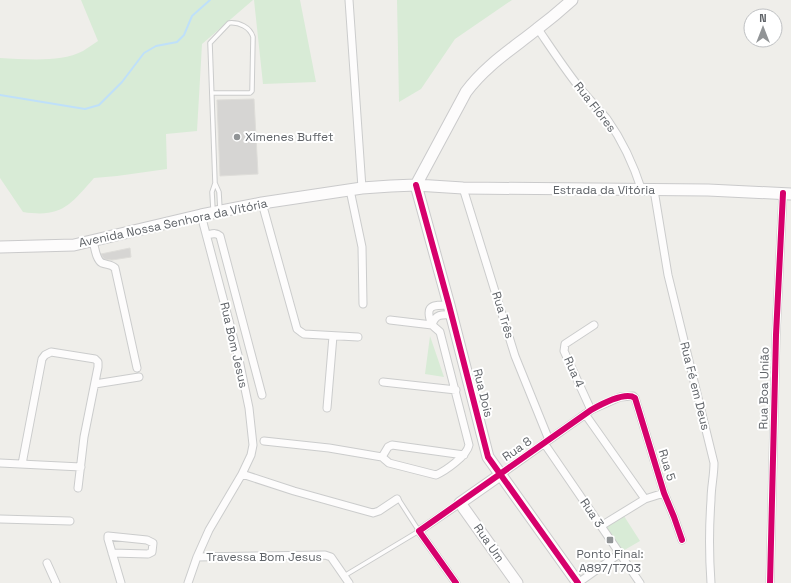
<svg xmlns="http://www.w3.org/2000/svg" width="791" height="583" font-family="'Space Grotesk',sans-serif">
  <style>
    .green { fill: #d8ebd6 }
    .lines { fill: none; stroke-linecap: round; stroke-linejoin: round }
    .stream { stroke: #bfe0f9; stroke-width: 2 }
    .building { fill: #d6d5d3; stroke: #deddd9 }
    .lane-casing { stroke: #cbcccc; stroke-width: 5.5 }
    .street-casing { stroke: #cbcccc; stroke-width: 9 }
    .secondary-casing { stroke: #cacacb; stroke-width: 13 }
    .lane { stroke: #fdfcfc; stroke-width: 3.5 }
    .street { stroke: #fdfcfc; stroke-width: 7 }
    .secondary { stroke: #fdfcfc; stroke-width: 11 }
    .cycleway-casing { stroke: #fff; stroke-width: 8 }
    .cycleway { stroke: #d6006c; stroke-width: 6 }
    .poi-dot { fill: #919496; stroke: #fff; stroke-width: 1.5 }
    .labels { text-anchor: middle; stroke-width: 4; stroke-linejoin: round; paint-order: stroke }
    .street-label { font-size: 12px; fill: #5f6368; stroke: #fff }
    .poi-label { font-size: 12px; fill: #5f6368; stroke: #fff; text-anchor: start }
  </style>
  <rect width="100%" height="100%" fill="#efeeea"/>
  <path class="green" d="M81,0H253L202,44L197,131L166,134L167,169L117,176L94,178C70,205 62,218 23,212L0,178V58C25,59 60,63 83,51C88,48 93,44 98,41Z
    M254,0H300L316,82L263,84Z
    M397,0H512L455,39L421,89L399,102Z
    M430,336L444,377L425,374Z
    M624,516L640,541L621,552L606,527Z"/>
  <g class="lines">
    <path class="stream" d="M0,95L85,109L99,105L122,82L144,53L156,46L177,42L184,35L192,16L210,0"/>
  </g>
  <path class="building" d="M254,99L258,174L220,176L217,100Z
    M130,248L131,257L112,260L104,259L101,254Z"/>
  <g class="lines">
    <defs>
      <path id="lane" d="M212,93H250L252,91L253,37C250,27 239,22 229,23L210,43L215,183
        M213,210L212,192L215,183L219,192L220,210
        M344,576L419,531L399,500L397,499"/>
      <path id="street" d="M349,0L362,188
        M538,29C551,48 564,68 579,87C588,98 598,108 607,119C622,140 634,166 642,191
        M463,188L515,356L549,440
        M350,190L362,247L363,304
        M654,190L668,275L714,463C714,476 711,487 711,500C709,528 709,555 711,583
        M262,203L297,329L301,332L304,334L358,337
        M207,235C212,234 216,232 220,236L262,395
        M93,241C95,248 96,260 102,263C107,265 111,264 115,268L137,368
        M390,320L432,325L440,332L469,445C467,456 445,471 436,475L389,463L382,457L388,447L392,445L464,455
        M432,325C424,305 432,305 449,305
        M432,325C435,314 442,314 452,315
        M383,382L456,390
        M95,384L139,377
        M327,408L333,336
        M591,410L564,351L565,344L594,325
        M585,414L645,499
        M264,441L329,448L382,457
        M544,443L640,583
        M0,463L81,467
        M22,464L42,359L45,355L51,352L95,359L98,362V367L84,437L78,488
        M242,474L294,491L373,513L379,511L397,499
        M500,475L591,410L620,397L633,396L635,398L664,493L674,517L682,540
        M0,519L70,521
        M601,526L645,499L664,493
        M112,553L148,554L152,552L153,543L147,540L108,536V539L121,583
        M197,557L325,555L331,557L349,583
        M47,563L56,583
        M188,583L197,557L209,530L242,474L251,455L253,445L249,408L238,355L201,215
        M456,583L419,531L460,503
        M578,583L619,554
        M770,583L776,335L783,193"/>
      <path id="secondary" d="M416,185L449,305L488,457L578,583
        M416,185L466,92C485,66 512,49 537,29C549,20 561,10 572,0
        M0,247L74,245L201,215L262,203L362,188L391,186L416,185L463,188L708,190L791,194
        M500,475L460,503L517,583"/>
    </defs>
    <use href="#lane" class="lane-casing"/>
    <use href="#street" class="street-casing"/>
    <use href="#secondary" class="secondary-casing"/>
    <use href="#lane" class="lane"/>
    <use href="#street" class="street"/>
    <use href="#secondary" class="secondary"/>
    <defs>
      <path id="cycleway" d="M416,185L449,305L488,457L578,583
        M456,583L419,531L591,410C600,405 625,391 635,398L664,493L674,517L682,540
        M770,583L776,335L783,193"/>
    </defs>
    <use href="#cycleway" class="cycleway-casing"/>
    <use href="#cycleway" class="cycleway"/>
  </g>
  <g class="poi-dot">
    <circle cx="237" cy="137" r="4"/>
    <rect x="606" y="536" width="8" height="8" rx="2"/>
  </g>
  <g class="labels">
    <g class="street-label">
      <text transform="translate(595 107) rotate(52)" y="4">Rua Flôres</text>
      <text x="604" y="194">Estrada da Vitória</text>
      <text transform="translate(173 223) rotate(-12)" y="4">Avenida Nossa Senhora da Vitória</text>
      <text transform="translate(503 315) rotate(73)" y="4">Rua Três</text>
      <text transform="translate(234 345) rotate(77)" y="4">Rua Bom Jesus</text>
      <text transform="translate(574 372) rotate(66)" y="4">Rua 4</text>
      <text transform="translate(695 386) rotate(76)" y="4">Rua Fé em Deus</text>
      <text transform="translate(764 388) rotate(-89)" y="4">Rua Boa União</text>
      <text transform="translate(483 393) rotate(76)" y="4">Rua Dois</text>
      <text transform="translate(517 449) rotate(-35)" y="4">Rua 8</text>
      <text transform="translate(667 465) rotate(73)" y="4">Rua 5</text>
      <text transform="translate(592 513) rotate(56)" y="4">Rua 3</text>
      <text transform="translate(489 543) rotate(55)" y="4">Rua Um</text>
      <text x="264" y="561">Travessa Bom Jesus</text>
    </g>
    <g class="poi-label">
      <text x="245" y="141">Ximenes Buffet</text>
      <text x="610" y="558" text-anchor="middle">Ponto Final:<tspan x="610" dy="14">A897/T703</tspan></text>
    </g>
  </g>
  <g transform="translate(763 28)"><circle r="19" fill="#ffffff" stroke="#bfc1c3"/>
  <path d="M0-3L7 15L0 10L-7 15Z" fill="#919496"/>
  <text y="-6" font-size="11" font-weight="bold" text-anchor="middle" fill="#5f6368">N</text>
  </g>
</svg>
